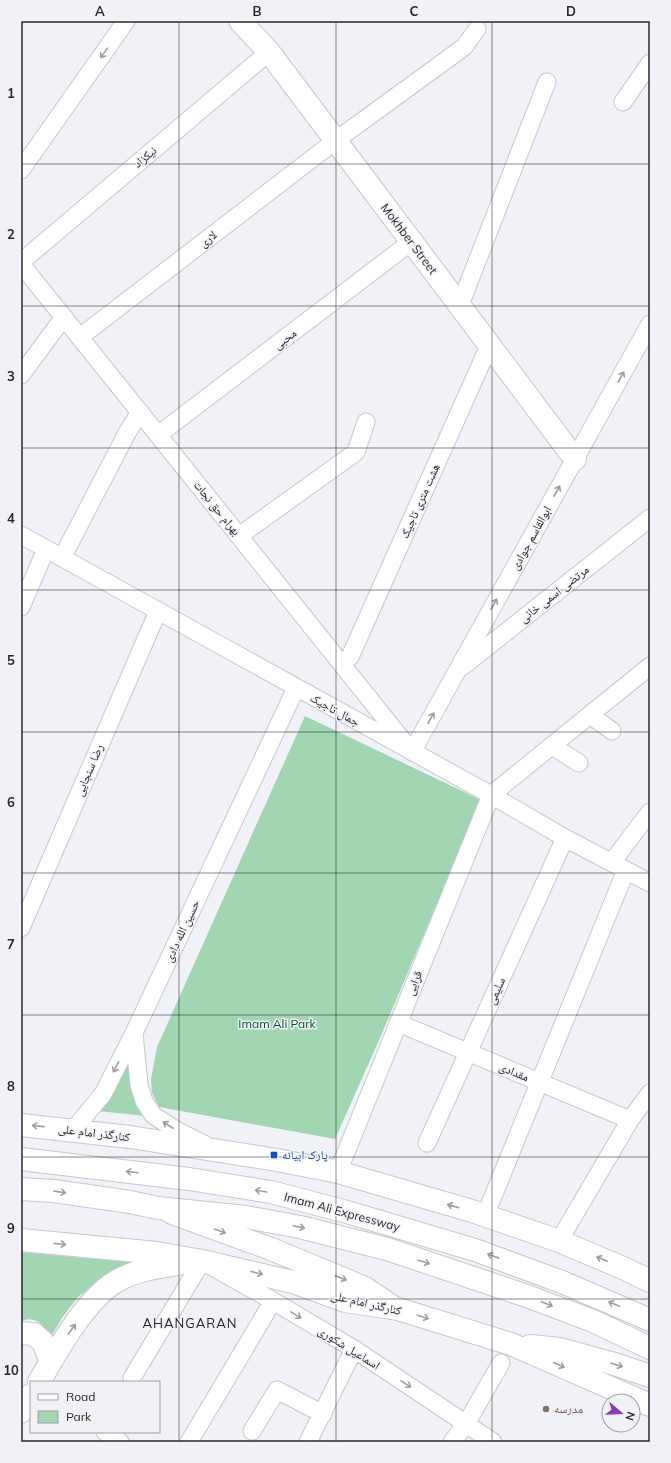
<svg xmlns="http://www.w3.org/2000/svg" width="671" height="1463" font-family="Mulish,'Noto Naskh Arabic',sans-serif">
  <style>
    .green { fill: #a2d6b2 }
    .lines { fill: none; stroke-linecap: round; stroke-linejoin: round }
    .minor-casing { stroke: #c7c8ce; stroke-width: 19 }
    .secondary-casing { stroke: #c7c8ce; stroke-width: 24 }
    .trunk-casing { stroke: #c7c8ce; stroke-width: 24 }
    .minor { stroke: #fff; stroke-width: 17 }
    .secondary { stroke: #fff; stroke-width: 22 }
    .trunk { stroke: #fff; stroke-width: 22 }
    .oneway { stroke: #9e9e9f }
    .grid { fill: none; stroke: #27282a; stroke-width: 1; stroke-opacity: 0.55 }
    .transit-dot { fill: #1a4fb4; stroke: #f0f2f7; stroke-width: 1.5 }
    .education-dot { fill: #8d6e63; stroke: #f0f2f7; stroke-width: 1.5 }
    .labels { text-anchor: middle; stroke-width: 3; stroke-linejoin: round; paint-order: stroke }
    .street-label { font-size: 12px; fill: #27282a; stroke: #f0f2f7 }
    .park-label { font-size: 12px; fill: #014b28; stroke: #f0f2f7 }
    .transit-label { font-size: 12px; fill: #164399; stroke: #f0f2f7; text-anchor: start }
    .education-label { font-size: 12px; fill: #785e54; stroke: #f0f2f7; text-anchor: start }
    .neighbourhood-label { font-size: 13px; letter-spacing: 1px; fill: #27282a; stroke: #f0f2f7 }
    .neatline { fill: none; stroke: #27282a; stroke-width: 1.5 }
    .grid-label { font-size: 13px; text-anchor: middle; font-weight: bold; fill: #27282a }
  </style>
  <rect width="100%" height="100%" fill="#f0f2f7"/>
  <path class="green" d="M305,716L481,800L380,1038L335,1139L159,1107L152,1093L151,1079L157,1047Z
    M129,1054L146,1116L98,1111Z
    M21,1252L73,1257L162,1262L125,1264L110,1272L78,1297L62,1318L49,1340C45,1326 37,1315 21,1321Z"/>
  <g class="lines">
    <defs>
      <path id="minor" d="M623,102L650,63
        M21,170L126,21
        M21,262L269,52
        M21,264L412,752L650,324
        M460,305L547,82
        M80,337L335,141L464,47L477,29
        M21,375L64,317
        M158,435L411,242
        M21,535L491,795L565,838L650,883
        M239,536L356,452L366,422
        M62,558L127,433L140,412
        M21,607L46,549
        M350,657L489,346
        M463,666L650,518
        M590,715L612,731
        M552,746L579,763
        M612,862L650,812
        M21,928L158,611
        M398,1023L630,1120
        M134,1033L139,1085L144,1101L153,1115L176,1130L204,1144
        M73,1130L103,1094L134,1033L296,688
        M427,1143L565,838
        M338,1172L491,795L650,666
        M485,1216L626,870
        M559,1241L630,1120L650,1093
        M132,1378L202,1261L273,1301L354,1349L493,1442
        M252,1431L277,1390L323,1414
        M105,1432L120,1442
        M189,1442L273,1301
        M308,1442L354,1349
        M452,1442L466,1424L501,1363"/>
      <path id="secondary" d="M240,21L269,52L575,459
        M21,1125L130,1137L277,1160L338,1172L472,1211L559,1241L623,1268L650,1281
        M172,1213L271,1249L322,1270L365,1288L390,1305
        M21,1240L157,1253L202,1261L293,1282L345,1301L398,1309L511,1344L650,1405
        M21,1333L34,1334L43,1342L51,1362
        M530,1346L560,1349L611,1363L650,1376
        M39,1382C57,1351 83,1304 112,1284C132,1270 159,1267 183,1263
        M21,1412L31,1395"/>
      <path id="trunk" d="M21,1159L189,1179L271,1192L347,1212L475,1250L562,1282L650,1320
        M21,1189L54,1191L130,1202L158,1208L246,1217L300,1227L387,1249L527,1296L593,1321L650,1348"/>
    </defs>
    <use href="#minor" class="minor-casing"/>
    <use href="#secondary" class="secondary-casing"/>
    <use href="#trunk" class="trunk-casing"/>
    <use href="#minor" class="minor"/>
    <use href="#secondary" class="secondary"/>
    <use href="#trunk" class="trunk"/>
  </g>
  <defs><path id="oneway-shaft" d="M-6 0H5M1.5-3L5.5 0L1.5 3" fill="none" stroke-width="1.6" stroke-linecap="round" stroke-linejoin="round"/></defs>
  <g class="oneway">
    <use href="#oneway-shaft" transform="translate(104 53) rotate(125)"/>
    <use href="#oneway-shaft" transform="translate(621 377) rotate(-61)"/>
    <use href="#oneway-shaft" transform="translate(557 491) rotate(-61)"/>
    <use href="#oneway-shaft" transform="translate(494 604) rotate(-61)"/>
    <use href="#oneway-shaft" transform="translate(431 718) rotate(-61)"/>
    <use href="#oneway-shaft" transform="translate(116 1067) rotate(117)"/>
    <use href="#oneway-shaft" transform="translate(168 1125) rotate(-147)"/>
    <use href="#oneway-shaft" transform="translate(38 1126) rotate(-174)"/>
    <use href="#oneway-shaft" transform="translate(132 1172) rotate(-173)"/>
    <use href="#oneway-shaft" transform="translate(261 1191) rotate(-171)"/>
    <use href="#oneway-shaft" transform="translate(60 1192) rotate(8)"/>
    <use href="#oneway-shaft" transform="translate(453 1206) rotate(-164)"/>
    <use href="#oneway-shaft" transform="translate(299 1227) rotate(12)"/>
    <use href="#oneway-shaft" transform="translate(220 1231) rotate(20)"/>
    <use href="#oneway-shaft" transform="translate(60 1244) rotate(5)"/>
    <use href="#oneway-shaft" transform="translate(493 1256) rotate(-160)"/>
    <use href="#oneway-shaft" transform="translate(602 1259) rotate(-157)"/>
    <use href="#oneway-shaft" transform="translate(424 1262) rotate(18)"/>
    <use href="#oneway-shaft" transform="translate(257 1273) rotate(14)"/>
    <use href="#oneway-shaft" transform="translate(341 1278) rotate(23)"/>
    <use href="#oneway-shaft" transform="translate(547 1304) rotate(21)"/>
    <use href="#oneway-shaft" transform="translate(614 1304) rotate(-157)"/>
    <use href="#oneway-shaft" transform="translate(296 1315) rotate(31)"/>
    <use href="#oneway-shaft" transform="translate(423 1317) rotate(17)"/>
    <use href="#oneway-shaft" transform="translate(72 1329) rotate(-53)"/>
    <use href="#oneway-shaft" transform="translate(559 1365) rotate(24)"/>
    <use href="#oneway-shaft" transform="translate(617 1365) rotate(18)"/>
    <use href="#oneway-shaft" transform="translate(406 1384) rotate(34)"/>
  </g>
  <path class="grid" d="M179,21V1442M336,21V1442M492,21V1442M21,164H650M21,306H650M21,448H650M21,590H650M21,732H650M21,873H650M21,1015H650M21,1157H650M21,1299H650"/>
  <rect class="transit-dot" x="270" y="1151" width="8" height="8" rx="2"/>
  <circle class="education-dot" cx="546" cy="1409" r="4"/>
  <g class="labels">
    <g class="street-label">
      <text transform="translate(145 157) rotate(-40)" y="4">نیکزاد</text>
      <text transform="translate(208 239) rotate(-38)" y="4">لاری</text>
      <text transform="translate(409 239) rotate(53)" y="4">Mokhber Street</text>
      <text transform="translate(285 339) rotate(-37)" y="4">محبی</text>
      <text transform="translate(420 501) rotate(-66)" y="4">هشت متری تاجیک</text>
      <text transform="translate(217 508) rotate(51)" y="4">بهرام حق نجات</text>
      <text transform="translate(531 538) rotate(-61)" y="4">ابوالقاسم جوادی</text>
      <text transform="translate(554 594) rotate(-38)" y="4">مرتضی اسمی خانی</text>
      <text transform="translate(335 710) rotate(29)" y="4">جمال تاجیک</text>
      <text transform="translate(89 770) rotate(-67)" y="4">رضا سنجایی</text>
      <text transform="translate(182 931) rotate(-65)" y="4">حسین الله دادی</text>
      <text transform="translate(414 983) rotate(-68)" y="4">قرایی</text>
      <text transform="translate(496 991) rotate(-66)" y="4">سلیمی</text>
      <text transform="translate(514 1072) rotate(23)" y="4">مقدادی</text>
      <text transform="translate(94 1133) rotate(7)" y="4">کنارگذر امام علی</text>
      <text transform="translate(342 1212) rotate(15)" y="4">Imam Ali Expressway</text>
      <text transform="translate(366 1303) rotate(13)" y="4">کنارگذر امام علی</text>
      <text transform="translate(349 1348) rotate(32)" y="4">اسماعیل شکوری</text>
    </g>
    <g class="park-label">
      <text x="277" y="1028">Imam Ali Park</text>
    </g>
    <g class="transit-label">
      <text x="282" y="1159">پارک ابیانه</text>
    </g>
    <g class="education-label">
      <text x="554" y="1413">مدرسه</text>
    </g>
    <g class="neighbourhood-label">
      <text x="190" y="1328">AHANGARAN</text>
    </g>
  </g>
  <rect width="671" height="1463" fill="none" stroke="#f0f2f7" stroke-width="44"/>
  <rect x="30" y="1381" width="130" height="52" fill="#f0f2f7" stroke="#a0a1a5"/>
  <rect x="38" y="1394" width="20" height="6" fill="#ffffff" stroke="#a0a1a5"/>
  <text x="66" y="1401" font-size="12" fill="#27282a">Road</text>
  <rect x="38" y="1411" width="20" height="12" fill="#a2d6b2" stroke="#a0a1a5"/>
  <text x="66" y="1421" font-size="12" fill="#27282a">Park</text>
  <g transform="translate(621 1413) rotate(109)"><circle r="19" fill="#f0f2f7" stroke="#a0a1a5"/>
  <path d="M0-3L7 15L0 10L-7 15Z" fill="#8340b5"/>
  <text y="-6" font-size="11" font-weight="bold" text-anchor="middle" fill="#27282a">N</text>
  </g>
  <rect x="22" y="22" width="627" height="1419" class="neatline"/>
  <g class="grid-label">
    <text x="100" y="16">A</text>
    <text x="257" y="16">B</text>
    <text x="414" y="16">C</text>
    <text x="571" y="16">D</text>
    <text x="11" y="98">1</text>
    <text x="11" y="239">2</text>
    <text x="11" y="381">3</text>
    <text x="11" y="523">4</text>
    <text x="11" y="665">5</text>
    <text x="11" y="807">6</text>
    <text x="11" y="949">7</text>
    <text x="11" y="1091">8</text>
    <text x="11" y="1233">9</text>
    <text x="11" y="1375">10</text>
  </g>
</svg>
